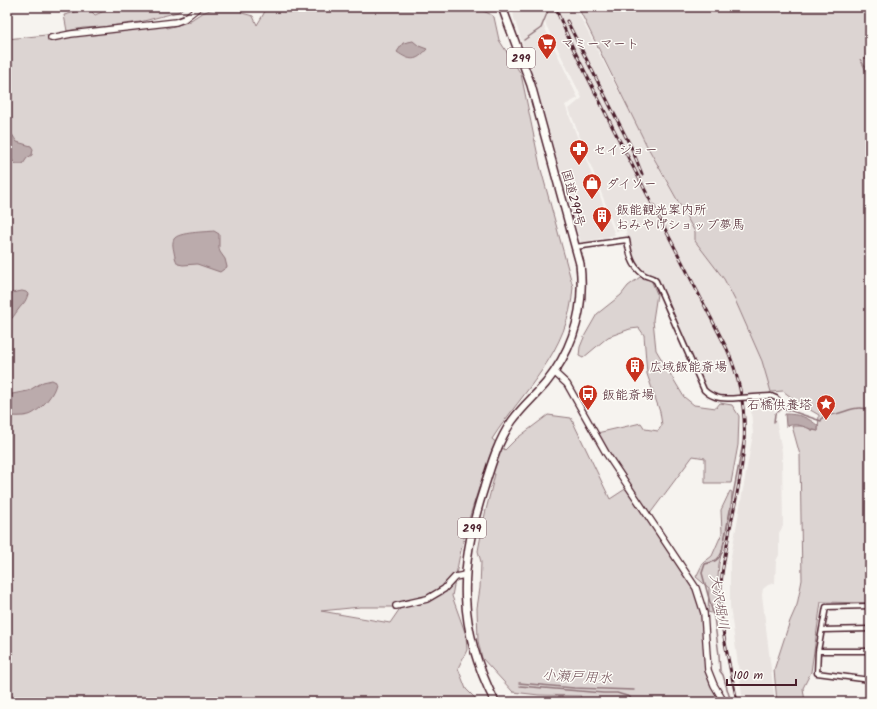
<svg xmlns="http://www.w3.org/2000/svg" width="877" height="709" font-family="Kalam,'Klee One',sans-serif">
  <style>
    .built { fill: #e9e3e0 }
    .green { fill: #dcd4d2; stroke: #937a7e; fill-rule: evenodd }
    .water { fill: #bbabac; stroke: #8e7378 }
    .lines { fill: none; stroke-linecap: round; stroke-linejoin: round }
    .stream { stroke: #8e7378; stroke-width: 1.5 }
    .minor-casing { stroke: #4a1f2b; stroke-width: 7 }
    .tertiary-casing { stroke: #4a1f2b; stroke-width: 8 }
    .trunk-casing { stroke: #4a1f2b; stroke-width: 10 }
    .minor { stroke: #fdfcf7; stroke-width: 4 }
    .tertiary { stroke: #fdfcf7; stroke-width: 5.5 }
    .trunk { stroke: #fdfcf7; stroke-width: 7 }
    .rail-casing { stroke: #4a1f2b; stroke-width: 3 }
    .rail { stroke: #fdfcf7; stroke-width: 1.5; stroke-dasharray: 4.5; stroke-linecap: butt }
    .minor-bridge-casing { stroke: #4a1f2b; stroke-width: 7; stroke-linecap: butt }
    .minor-bridge { stroke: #fdfcf7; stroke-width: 4 }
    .labels { text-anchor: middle; stroke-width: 3; stroke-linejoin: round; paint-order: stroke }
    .shield { fill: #fdfcf7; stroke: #806168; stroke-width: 1 }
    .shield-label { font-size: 12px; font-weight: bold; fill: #4a1f2b }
    .poi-label { font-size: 13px; fill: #4a1f2b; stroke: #fdfcf7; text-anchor: start }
    .street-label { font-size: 13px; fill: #4a1f2b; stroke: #fdfcf7 }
    .water-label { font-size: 14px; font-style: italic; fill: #725058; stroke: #fdfcf7 }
  </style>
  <rect width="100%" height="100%" fill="#f6f3ef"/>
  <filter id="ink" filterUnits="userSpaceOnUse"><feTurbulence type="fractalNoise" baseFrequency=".025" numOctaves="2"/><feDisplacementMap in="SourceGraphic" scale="8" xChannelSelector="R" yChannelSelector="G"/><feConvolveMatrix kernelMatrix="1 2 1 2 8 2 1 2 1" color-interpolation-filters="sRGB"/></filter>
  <g filter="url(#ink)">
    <path class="built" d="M513,7H546V12L543,24L578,98L565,105L615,235L581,243L566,192L535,81L514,18Z
      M549,7H575L661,173L695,232V241L724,279L736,302L762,361L771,392L782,452L783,526L779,533V555L776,561L775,583L768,585L763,589L762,595L775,702H743L730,606V562L753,434L750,397L727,399L708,394L656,282L643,275L629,255L626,230L616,231L569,109L582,98L545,23L549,12Z"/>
    <path class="green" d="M111,7H184L178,12L140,22L102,27L83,28L67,31L64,15L76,12L88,8L95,15L111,8Z
      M217,7H240L242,13L253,16L257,25L263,15L267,7H474L490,14L494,17L499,40L521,74L540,166L573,287C569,352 524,389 492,439L505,450L516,439L548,415L571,418L610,499L630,486L597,433L641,423L645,429L658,431L662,425L660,412L647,374L644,335L639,328L630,329L608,337L583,358L579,356L580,347L585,335L597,314L621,295L628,286L640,277L651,280L657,294L653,320L656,350L684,397L694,405L716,408L720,403L732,405L739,416L738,445L731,483H705V458L693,456L646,519L663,538L701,600L708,670L724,702H644L641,700V702H577L581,696L539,695L513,692L482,658L478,641L477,608L480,588L481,562L478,551L485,514L495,474L484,472L467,525L459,559L452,596L466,635L467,650L458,668L466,689L479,702H7V39L164,23L167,28L188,22L200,14ZM360,607H401L390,623L321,611Z
      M578,7H870V58H864L870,59V68L867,69L860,59L866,71H870V603L821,602L811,672L803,688L805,702H777L774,670L790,621L797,605L802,580L800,455L792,426H805L811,430L818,431L819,415L800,404L783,391L771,392L762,361L736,302L724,279L695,241V232L646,144Z
      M730,491L732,492L731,511L719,564L717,591L718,615L708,612L709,588L696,577L703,563L712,556L722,533L721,510Z"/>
    <path class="water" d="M413,41L419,46L427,49C416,62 410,61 397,52L403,43Z
      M7,132C13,133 13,137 17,142L31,146L33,149L32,155L27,158L23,164H16L7,155Z
      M214,231L219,234V248L220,252L225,259L227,267L220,272L197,264L183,265L178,264C175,259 175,257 174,252C173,247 172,243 174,239C178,232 206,232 214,231Z
      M22,291L26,292L28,294C25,304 23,303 18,310C14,315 13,319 7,322V294Z
      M52,380L56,382C56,393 39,412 29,415C22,417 14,416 7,416V395L28,391L43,382Z
      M785,414C798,414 808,417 818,426V431C807,429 799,422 787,426H786Z"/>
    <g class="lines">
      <path class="stream" d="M524,40L541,28L548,11V7
        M774,422L775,414L783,408L821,421L824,414C839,417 847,408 860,408C863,408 867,409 870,410
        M519,683L574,688L634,690
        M520,686L603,693H617L630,697L632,702
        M731,702L723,675L720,671L719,655L714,617L702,573L705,564C714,562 719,560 722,552L743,443"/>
      <defs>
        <path id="minor" d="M575,247L627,240C629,252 631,266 643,274C647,278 652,276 656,281L704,390C714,400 726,399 739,398
          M771,396L776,398L780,403
          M870,606L826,607L818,651L817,673L870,680
          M822,630L870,629
          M818,651H870"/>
        <path id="tertiary" d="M51,38L71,34L176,22L184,19L199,7
          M554,372L567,384L606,453L696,588L704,613L708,670L714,685L724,702
          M396,606L427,599L444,589L455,577L465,575"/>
        <path id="trunk" d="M495,702C457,627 458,567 484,488C491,465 498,441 512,421C522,407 535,396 546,383C574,348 585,307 580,264L531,85L502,7"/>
      </defs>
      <use href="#minor" class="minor-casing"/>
      <use href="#tertiary" class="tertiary-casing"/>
      <use href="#trunk" class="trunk-casing"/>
      <use href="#minor" class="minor"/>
      <use href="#tertiary" class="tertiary"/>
      <use href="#trunk" class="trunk"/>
      <defs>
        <path id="rail" d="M555,7L572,46L613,128L727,349C755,414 744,461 730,528C727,547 722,566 721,585C718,624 730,664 737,702
          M567,21L632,149L642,174"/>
      </defs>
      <use href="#rail" class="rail-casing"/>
      <use href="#rail" class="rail"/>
      <defs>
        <path id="minor-bridge" d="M739,398L771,396"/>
      </defs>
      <use href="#minor-bridge" class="minor-bridge-casing"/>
      <use href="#minor-bridge" class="minor-bridge"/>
    </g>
  </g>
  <defs>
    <symbol id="supermarket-pin" viewBox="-11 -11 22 30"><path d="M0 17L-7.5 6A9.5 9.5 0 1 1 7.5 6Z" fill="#c8321e" stroke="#fdfcf7"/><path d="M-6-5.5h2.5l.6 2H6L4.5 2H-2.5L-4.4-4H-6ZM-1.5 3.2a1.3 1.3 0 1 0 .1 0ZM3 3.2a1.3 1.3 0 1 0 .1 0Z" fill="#fff"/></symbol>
    <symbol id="pharmacy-pin" viewBox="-11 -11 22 30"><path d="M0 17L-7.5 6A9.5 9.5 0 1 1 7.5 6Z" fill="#c8321e" stroke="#fdfcf7"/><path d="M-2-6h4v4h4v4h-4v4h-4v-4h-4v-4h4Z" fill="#fff"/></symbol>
    <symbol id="shop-pin" viewBox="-11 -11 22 30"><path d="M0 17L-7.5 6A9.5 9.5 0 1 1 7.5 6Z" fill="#c8321e" stroke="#fdfcf7"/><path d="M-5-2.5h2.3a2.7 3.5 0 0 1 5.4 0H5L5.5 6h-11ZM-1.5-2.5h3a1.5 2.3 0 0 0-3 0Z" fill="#fff"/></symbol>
    <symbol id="building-pin" viewBox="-11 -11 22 30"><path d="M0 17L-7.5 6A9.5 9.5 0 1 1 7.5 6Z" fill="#c8321e" stroke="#fdfcf7"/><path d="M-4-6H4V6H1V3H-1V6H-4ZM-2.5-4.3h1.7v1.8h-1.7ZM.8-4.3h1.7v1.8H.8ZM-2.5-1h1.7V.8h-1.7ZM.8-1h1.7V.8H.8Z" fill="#fff"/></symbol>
    <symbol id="bus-pin" viewBox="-11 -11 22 30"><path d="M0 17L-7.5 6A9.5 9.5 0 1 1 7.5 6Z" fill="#c8321e" stroke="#fdfcf7"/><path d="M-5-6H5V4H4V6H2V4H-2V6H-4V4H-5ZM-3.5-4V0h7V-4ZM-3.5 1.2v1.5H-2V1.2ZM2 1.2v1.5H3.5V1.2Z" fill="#fff"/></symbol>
    <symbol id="sight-pin" viewBox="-11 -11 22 30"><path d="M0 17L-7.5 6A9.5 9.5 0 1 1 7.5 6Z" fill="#c8321e" stroke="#fdfcf7"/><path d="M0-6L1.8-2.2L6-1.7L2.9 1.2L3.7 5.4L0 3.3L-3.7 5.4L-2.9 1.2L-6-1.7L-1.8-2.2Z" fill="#fff"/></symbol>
  </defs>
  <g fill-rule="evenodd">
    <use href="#supermarket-pin" x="536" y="32" width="22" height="30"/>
    <use href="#pharmacy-pin" x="568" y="138" width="22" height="30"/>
    <use href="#shop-pin" x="581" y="172" width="22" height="30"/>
    <use href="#building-pin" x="591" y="205" width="22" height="30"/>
    <use href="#building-pin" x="624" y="355" width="22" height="30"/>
    <use href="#bus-pin" x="577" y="383" width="22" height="30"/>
    <use href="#sight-pin" x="815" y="393" width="22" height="30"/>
  </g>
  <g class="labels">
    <g class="shield">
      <rect x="507" y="48" width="28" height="20" rx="3"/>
      <rect x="458" y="518" width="28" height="20" rx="3"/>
    </g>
    <g class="shield-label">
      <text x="521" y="62">299</text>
      <text x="472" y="532">299</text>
    </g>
    <g class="poi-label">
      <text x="561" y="48">マミーマート</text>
      <text x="593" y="154">セイジョー</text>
      <text x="606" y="188">ダイソー</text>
      <text x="616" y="214">飯能観光案内所<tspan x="616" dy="15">おみやげショップ夢馬</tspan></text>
      <text x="649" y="371">広域飯能斎場</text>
      <text x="602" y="399">飯能斎場</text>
      <text x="812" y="409" text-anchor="end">石橋供養塔</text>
    </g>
    <g class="street-label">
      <text transform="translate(574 198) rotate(75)" y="5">国道299号</text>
    </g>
    <g class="water-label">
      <text transform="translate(720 602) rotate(80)" y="5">大沢堀川</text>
      <text transform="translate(577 676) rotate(3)" y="5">小瀬戸用水</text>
    </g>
  </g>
  <rect width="877" height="709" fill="none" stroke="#fdfcf7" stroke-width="24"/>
  <rect x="12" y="12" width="853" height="685" fill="none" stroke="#4a1f2b" stroke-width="1.5" filter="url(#ink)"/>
  <path d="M727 679v6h69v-6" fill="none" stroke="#4a1f2b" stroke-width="2"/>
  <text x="733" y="679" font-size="12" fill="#4a1f2b" stroke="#fdfcf7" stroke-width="3" paint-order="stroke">100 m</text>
</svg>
